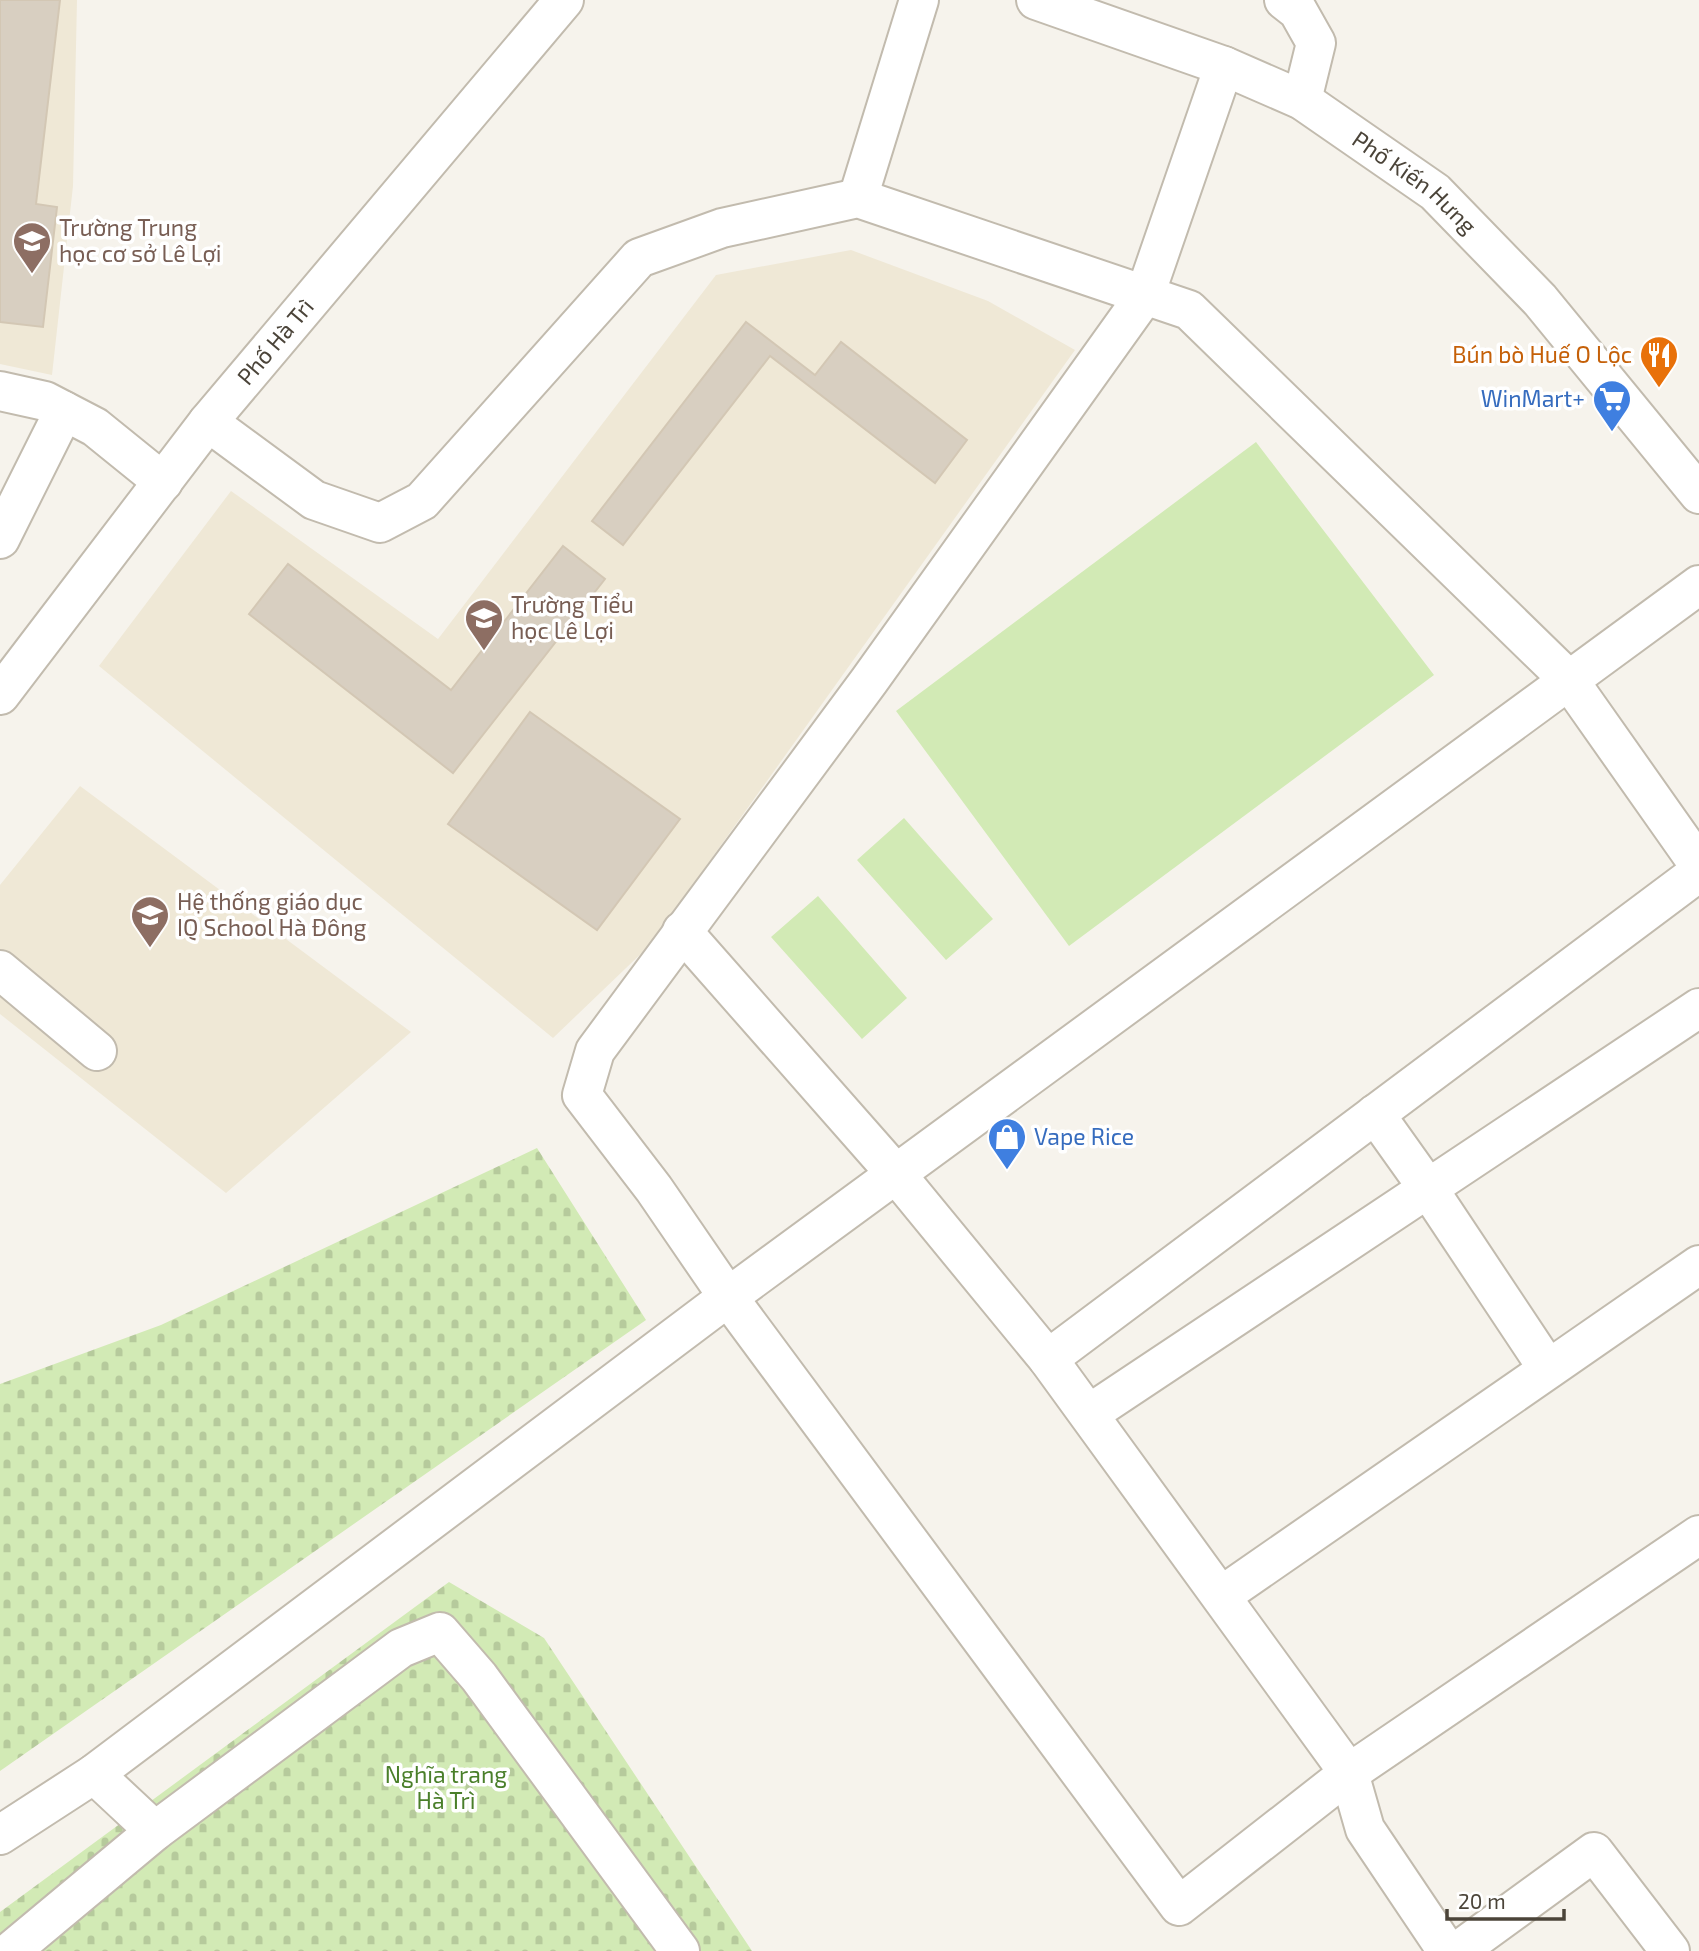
<svg xmlns="http://www.w3.org/2000/svg" width="1699" height="1951" font-family="'Exo 2',sans-serif">
  <style>
    .education { fill: #efe8d6 }
    .cemetery { fill: url(#cemetery-stones) }
    .pitch { fill: #d2eab5 }
    .building { fill: #d8cfc1; stroke: #d3c7b4; stroke-width: 2 }
    .lines { fill: none; stroke-linecap: round; stroke-linejoin: round }
    .minor-casing { stroke: #c2bbae; stroke-width: 42 }
    .minor { stroke: #fff; stroke-width: 38 }
    .labels { text-anchor: middle; stroke-width: 7; stroke-linejoin: round; paint-order: stroke }
    .street-label { font-size: 23px; fill: #4b4439; stroke: #fff }
    .education-label { font-size: 23px; fill: #785e54; stroke: #fff; text-anchor: start }
    .food-label { font-size: 23px; fill: #c56008; stroke: #fff; text-anchor: end }
    .shop-label { font-size: 23px; fill: #366cbe; stroke: #fff; text-anchor: end }
    .park-label { font-size: 23px; fill: #4a7f2a; stroke: #fff }
  </style>
  <defs>
    <pattern id="cemetery-stones" width="16" height="16" patternUnits="userSpaceOnUse" patternTransform="scale(1.75)"><rect width="16" height="16" fill="#d2eab5"/><path d="M2 7V4a2 2 0 0 1 4 0v3zM10 15v-3a2 2 0 0 1 4 0v3z" fill="#b6ca9c"/></pattern>
  </defs>
  <rect width="100%" height="100%" fill="#f6f3ec"/>
  <path class="education" d="M0,0H77L73,186L52,375L0,364Z
    M851,250L988,301L1075,350L649,946L553,1038L99,666L231,491L438,639L716,275Z
    M80,786L411,1032L226,1193L0,1014V885Z"/>
  <path class="cemetery" d="M537,1148L646,1320L0,1771V1384L161,1325Z
    M449,1582L544,1638L752,1951H0V1912Z"/>
  <path class="pitch" d="M1256,442L1434,675L1069,946L896,711Z
    M904,818L993,919L946,960L857,860Z
    M818,896L907,998L862,1039L771,937Z"/>
  <path class="building" d="M0,0H60L36,204L57,207L43,327L0,322Z
    M746,322L815,375L841,342L967,440L935,483L770,356L623,545L592,521Z
    M563,546L605,579L453,773L249,614L288,564L451,690Z
    M530,712L680,819L597,930L448,824Z"/>
  <g class="lines">
    <defs>
      <g id="minor">
        <path id="s1" d="M1036,0L1224,66L1302,100L1435,192L1540,300L1699,494"/>
        <path d="M1284,0L1298,11L1316,43L1302,100"/>
        <path d="M1224,66L1145,295L869,681L595,1051L582,1095L654,1189L728,1297L1179,1906L1349,1773L1699,1535"/>
        <path d="M858,198L919,0"/>
        <path d="M0,391L45,401L95,427L163,482"/>
        <path d="M208,422L314,500L380,523L422,501L639,258L722,228L858,198L1189,310L1568,679L1699,865"/>
        <path d="M0,539L64,411"/>
        <path id="s2" d="M0,695L208,422L564,0"/>
        <path d="M682,931L896,1174L1048,1359L1349,1773L1365,1829L1447,1951"/>
        <path d="M0,970L97,1051"/>
        <path d="M1375,1114L1427,1187L1548,1369"/>
        <path d="M1048,1359L1699,872"/>
        <path d="M1089,1414L1699,1008"/>
        <path d="M1221,1596L1699,1265"/>
        <path d="M94,1774L155,1831"/>
        <path d="M0,1835L94,1774L728,1297L1699,585"/>
        <path d="M11,1951L155,1831L401,1648L440,1632L479,1677L680,1951"/>
        <path d="M1458,1951L1594,1852L1670,1951"/>
      </g>
    </defs>
    <use href="#minor" class="minor-casing"/>
    <use href="#minor" class="minor"/>
  </g>
  <defs>
    <symbol id="school-pin" viewBox="-11 -11 22 30"><path d="M0 17L-7.5 6A9.5 9.5 0 1 1 7.5 6Z" fill="#8d6e63" stroke="#fff"/><path d="M0-5L7-2L0 1L-7-2ZM-4 1L0 2.5L4 1V4Q0 6-4 4Z" fill="#fff"/></symbol>
    <symbol id="restaurant-pin" viewBox="-11 -11 22 30"><path d="M0 17L-7.5 6A9.5 9.5 0 1 1 7.5 6Z" fill="#e8710a" stroke="#fff"/><path d="M-5-6h1v4h1v-4h1v4h1v-4h1v5L-1.5 .5V6h-2V.5L-5-1ZM5-6V6H3V1.5H1.5Q1.5-4 5-6Z" fill="#fff"/></symbol>
    <symbol id="supermarket-pin" viewBox="-11 -11 22 30"><path d="M0 17L-7.5 6A9.5 9.5 0 1 1 7.5 6Z" fill="#3f7fe0" stroke="#fff"/><path d="M-6-5.5h2.5l.6 2H6L4.5 2H-2.5L-4.4-4H-6ZM-1.5 3.2a1.3 1.3 0 1 0 .1 0ZM3 3.2a1.3 1.3 0 1 0 .1 0Z" fill="#fff"/></symbol>
    <symbol id="shop-pin" viewBox="-11 -11 22 30"><path d="M0 17L-7.5 6A9.5 9.5 0 1 1 7.5 6Z" fill="#3f7fe0" stroke="#fff"/><path d="M-5-2.5h2.3a2.7 3.5 0 0 1 5.4 0H5L5.5 6h-11ZM-1.5-2.5h3a1.5 2.3 0 0 0-3 0Z" fill="#fff"/></symbol>
  </defs>
  <g fill-rule="evenodd">
    <use href="#school-pin" x="10" y="219" width="44" height="60"/>
    <use href="#restaurant-pin" x="1637" y="333" width="44" height="60"/>
    <use href="#supermarket-pin" x="1590" y="377" width="44" height="60"/>
    <use href="#school-pin" x="462" y="596" width="44" height="60"/>
    <use href="#school-pin" x="128" y="893" width="44" height="60"/>
    <use href="#shop-pin" x="985" y="1115" width="44" height="60"/>
  </g>
  <g class="labels">
    <g class="street-label">
      <text dy="8" stroke="none"><textPath href="#s1" startOffset="424">Phố Kiến Hưng</textPath></text>
      <text dy="8" stroke="none"><textPath href="#s2" startOffset="448">Phố Hà Trì</textPath></text>
    </g>
    <g class="education-label">
      <text x="59" y="236">Trường Trung<tspan x="59" dy="26">học cơ sở Lê Lợi</tspan></text>
      <text x="511" y="613">Trường Tiểu<tspan x="511" dy="26">học Lê Lợi</tspan></text>
      <text x="177" y="910">Hệ thống giáo dục<tspan x="177" dy="26">IQ School Hà Đông</tspan></text>
    </g>
    <g class="food-label">
      <text x="1632" y="363">Bún bò Huế O Lộc</text>
    </g>
    <g class="shop-label">
      <text x="1585" y="407">WinMart+</text>
      <text x="1034" y="1145" text-anchor="start">Vape Rice</text>
    </g>
    <g class="park-label">
      <text x="446" y="1783">Nghĩa trang<tspan x="446" dy="26">Hà Trì</tspan></text>
    </g>
  </g>
  <path d="M1447 1909v10h117v-10" fill="none" stroke="#4b4439" stroke-width="3.5"/>
  <text x="1458" y="1909" font-size="21" fill="#4b4439" stroke="#ffffff" stroke-width="5" paint-order="stroke">20 m</text>
</svg>
